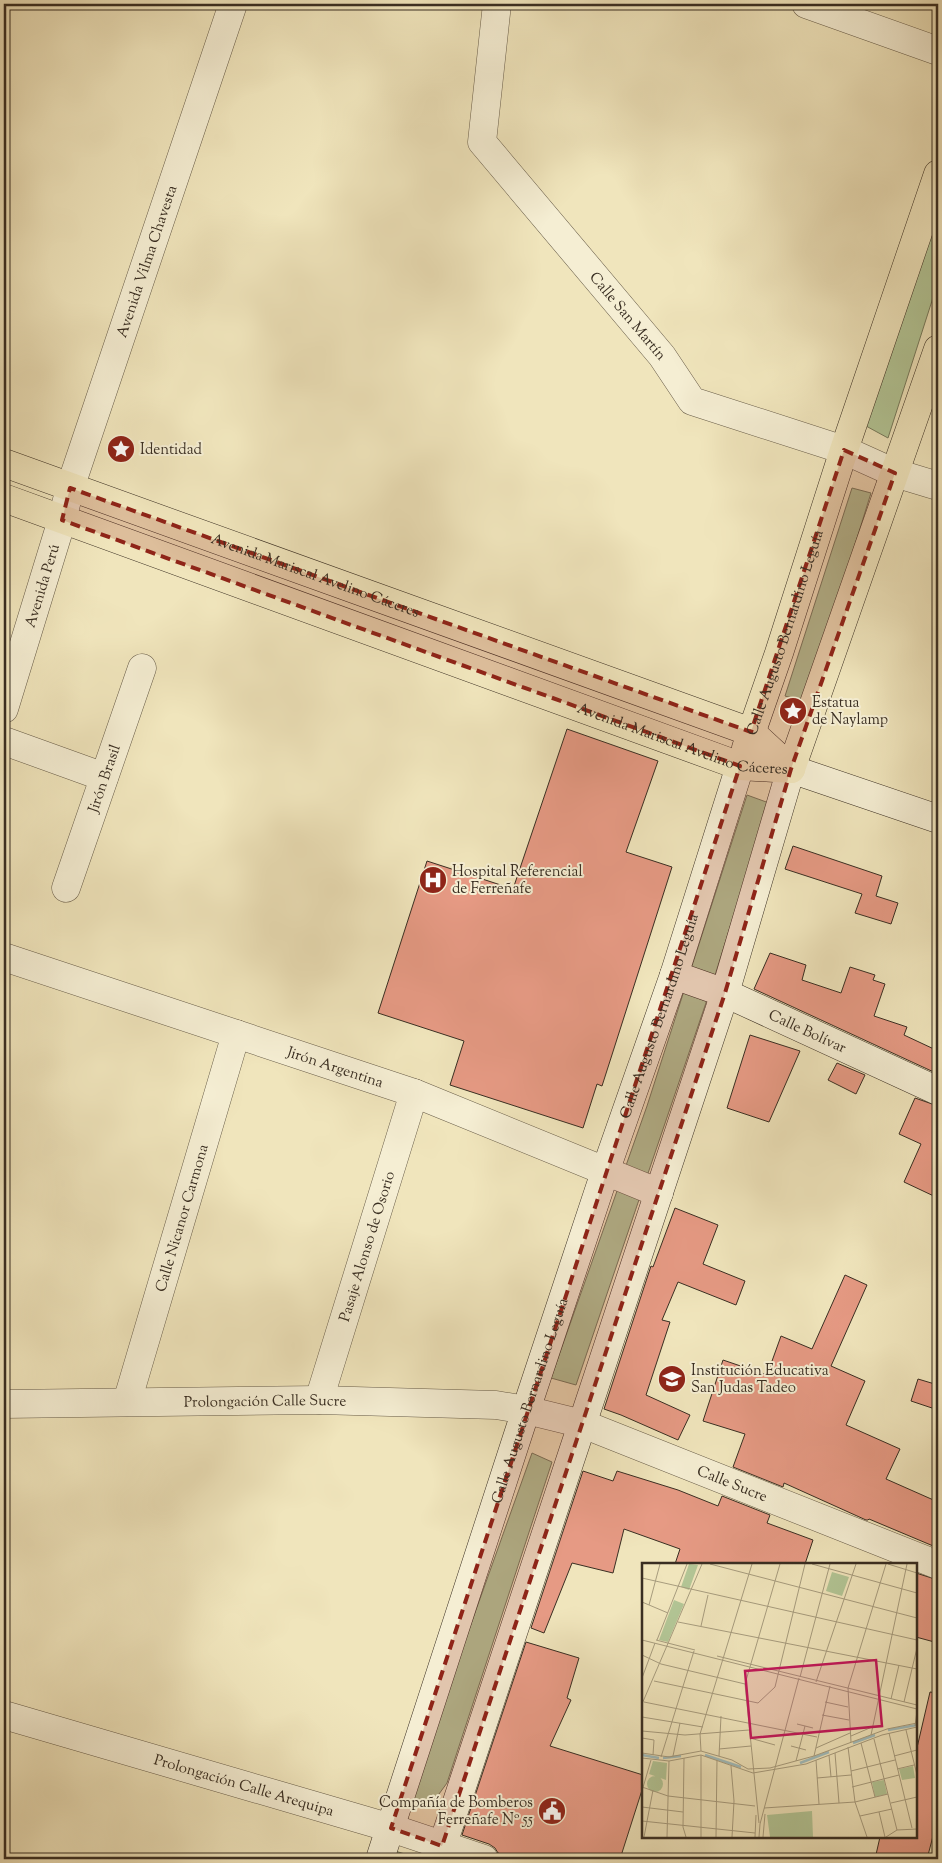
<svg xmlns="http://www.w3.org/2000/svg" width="942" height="1863" font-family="'Sorts Mill Goudy',serif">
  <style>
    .green { fill: #b3c696; stroke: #767a5c }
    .building { fill: #e69a84; stroke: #392e22 }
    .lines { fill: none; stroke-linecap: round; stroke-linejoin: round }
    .street-casing { stroke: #675c48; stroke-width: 29 }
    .secondary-casing { stroke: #392e22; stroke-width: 29 }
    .primary-casing { stroke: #392e22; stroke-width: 29 }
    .street { stroke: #f5eed3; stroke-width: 28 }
    .secondary { stroke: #f5eed3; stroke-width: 28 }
    .primary { stroke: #f0e5bc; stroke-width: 28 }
    .marked { fill: #8f2418; fill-opacity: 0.2; stroke: #8f2418; stroke-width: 4; stroke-dasharray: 10 6; stroke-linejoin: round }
    .labels { text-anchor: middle; stroke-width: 4; stroke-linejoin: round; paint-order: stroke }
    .street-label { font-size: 15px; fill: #392e22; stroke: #f5eed3 }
    .poi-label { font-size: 15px; fill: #392e22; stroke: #f5eed3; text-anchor: start }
    .inset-river { fill: none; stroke: #a0bcbc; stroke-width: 2.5 }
    .inset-road { fill: none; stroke: #a79c7e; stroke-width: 1 }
    .view { fill: #c2185b; fill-opacity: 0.15; stroke: #c2185b; stroke-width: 2.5 }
    .inset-edge { fill: none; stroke: #392e22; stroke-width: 2.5 }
  </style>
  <rect width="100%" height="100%" fill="#f0e5bc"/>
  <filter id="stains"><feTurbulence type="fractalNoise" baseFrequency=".004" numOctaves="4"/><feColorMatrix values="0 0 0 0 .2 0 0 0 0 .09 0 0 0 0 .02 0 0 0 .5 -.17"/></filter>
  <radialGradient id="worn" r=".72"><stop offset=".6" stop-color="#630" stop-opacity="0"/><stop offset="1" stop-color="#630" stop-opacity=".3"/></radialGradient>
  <path class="green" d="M938,214V282L888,438L866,426Z
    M852,488L871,493L806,702L785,696Z
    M747,795L769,803L710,991L576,1385L551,1378L647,1106Z
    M532,1453L552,1462L447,1783L431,1805L409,1798Z
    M395,1851L421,1859H392Z"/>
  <path class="building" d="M567,729L658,761L626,852L672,867L602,1086L597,1084L583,1128L450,1085L464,1041L378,1013L427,861L513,889Z
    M793,846L882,876L876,896L898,903L891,924L855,913L862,894L785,869Z
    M770,953L806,965L802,980L841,993L850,967L875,975L873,980L885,984L874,1016L907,1027L904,1035L936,1050L938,1045V1074L754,989Z
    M750,1035L800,1051L769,1122L727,1108Z
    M837,1063L865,1075L856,1094L828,1080Z
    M915,1098L938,1106V1198L904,1182L921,1144L899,1134Z
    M675,1208L718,1225L703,1264L745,1281L736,1305L678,1282L662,1320L670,1322L646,1395L690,1415L678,1440L621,1415L604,1409L651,1266L653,1267Z
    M845,1275L867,1285L831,1366L865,1381L846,1425L900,1449L886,1479L938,1502V1548L869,1519L868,1520H866L784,1483L783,1487L733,1467L745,1434L703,1421L723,1360L767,1375L781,1336L812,1349Z
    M918,1379L938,1385V1410L911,1401Z
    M583,1471L613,1481L617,1471L678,1490L718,1506L722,1496L770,1515L767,1523L813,1540L805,1564H675L680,1549L624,1529L613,1573L572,1563L544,1633L531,1628Z
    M916,1573L938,1580V1643L916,1637Z
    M526,1642L579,1658L567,1698L571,1700L550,1746L643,1775V1787L620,1859H518L498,1853L495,1848L489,1844L462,1835Z
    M930,1692L938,1693V1817L927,1859H875L880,1837H916V1752Z"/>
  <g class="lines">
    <defs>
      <g id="street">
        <path id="s1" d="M497,4L482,142L662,356L692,401L844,450L895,473L938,486"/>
        <path d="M806,4L938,51"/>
        <path id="s2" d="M4,709L62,520L70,488L233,4"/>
        <path d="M4,741L104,777"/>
        <path id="s3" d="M66,888L142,668"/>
        <path id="s4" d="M4,957L414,1093L659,1193"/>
        <path id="s5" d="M319,1400L414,1093"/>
        <path id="s6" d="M127,1402L236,1034"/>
        <path id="s7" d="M4,1404L319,1400L496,1405L526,1410L583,1424L938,1565"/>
        <path id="s8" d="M4,1715L391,1828L484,1859"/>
      </g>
      <g id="secondary">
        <path id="s9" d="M674,975L725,993L938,1091"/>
        <path id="s10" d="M380,1859L526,1410L605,1172L674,975L740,766"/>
        <path d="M438,1859L725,993L791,769L938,819"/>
      </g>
      <g id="primary">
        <path id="s11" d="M4,463L751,732L791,769"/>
        <path id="s12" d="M4,498L740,766L791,769"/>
        <path id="s13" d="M746,748L779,653L844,450L938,174"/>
        <path d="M791,769L938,349"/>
      </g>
    </defs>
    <use href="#street" class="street-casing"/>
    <use href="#secondary" class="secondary-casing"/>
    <use href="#primary" class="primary-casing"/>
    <use href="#street" class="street"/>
    <use href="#secondary" class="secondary"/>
    <use href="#primary" class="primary"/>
  </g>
  <path class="marked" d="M844,450L895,473L791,769L725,993L442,1846L391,1828L740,766L62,520L70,488L751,732Z"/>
  <defs>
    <symbol id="sight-disc" viewBox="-11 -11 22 22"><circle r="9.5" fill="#8f2418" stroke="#f5eed3"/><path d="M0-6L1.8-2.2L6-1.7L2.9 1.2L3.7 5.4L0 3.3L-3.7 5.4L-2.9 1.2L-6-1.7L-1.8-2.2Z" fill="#fff"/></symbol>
    <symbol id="hospital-disc" viewBox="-11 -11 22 22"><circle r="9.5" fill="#8f2418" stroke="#f5eed3"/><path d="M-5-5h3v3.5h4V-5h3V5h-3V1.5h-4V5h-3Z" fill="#fff"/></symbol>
    <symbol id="school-disc" viewBox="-11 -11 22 22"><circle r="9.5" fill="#8f2418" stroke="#f5eed3"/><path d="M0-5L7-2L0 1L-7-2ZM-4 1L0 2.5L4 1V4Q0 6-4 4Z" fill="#fff"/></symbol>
    <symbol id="civic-disc" viewBox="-11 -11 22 22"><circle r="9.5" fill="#8f2418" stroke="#f5eed3"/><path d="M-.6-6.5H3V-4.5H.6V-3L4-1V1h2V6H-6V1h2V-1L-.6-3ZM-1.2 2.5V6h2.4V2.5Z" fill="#fff"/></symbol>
  </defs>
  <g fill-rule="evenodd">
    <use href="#sight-disc" x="105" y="433" width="32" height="32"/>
    <use href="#sight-disc" x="777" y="695" width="32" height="32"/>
    <use href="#hospital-disc" x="417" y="864" width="32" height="32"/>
    <use href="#school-disc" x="656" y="1363" width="32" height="32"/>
    <use href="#civic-disc" x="536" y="1795" width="32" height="32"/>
  </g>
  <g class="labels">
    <g class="street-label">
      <text dy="5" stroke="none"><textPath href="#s2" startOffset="470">Avenida Vilma Chavesta</textPath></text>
      <text dy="5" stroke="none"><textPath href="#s1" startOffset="366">Calle San Martín</textPath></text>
      <text dy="5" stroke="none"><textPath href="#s11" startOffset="331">Avenida Mariscal Avelino Cáceres</textPath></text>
      <text dy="5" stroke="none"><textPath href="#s2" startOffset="129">Avenida Perú</textPath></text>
      <text dy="5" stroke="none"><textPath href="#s13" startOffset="122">Calle Augusto Bernardino Leguía</textPath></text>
      <text dy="5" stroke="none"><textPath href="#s12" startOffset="721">Avenida Mariscal Avelino Cáceres</textPath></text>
      <text dy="5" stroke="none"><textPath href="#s3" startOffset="116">Jirón Brasil</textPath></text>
      <text dy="5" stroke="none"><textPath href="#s10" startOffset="888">Calle Augusto Bernardino Leguía</textPath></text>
      <text dy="5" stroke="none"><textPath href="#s9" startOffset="145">Calle Bolívar</textPath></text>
      <text dy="5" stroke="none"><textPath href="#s4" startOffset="349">Jirón Argentina</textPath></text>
      <text dy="5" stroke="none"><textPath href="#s6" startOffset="192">Calle Nicanor Carmona</textPath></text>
      <text dy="5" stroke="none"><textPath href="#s5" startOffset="161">Pasaje Alonso de Osorio</textPath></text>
      <text dy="5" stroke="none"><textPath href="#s10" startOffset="482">Calle Augusto Bernardino Leguía</textPath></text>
      <text dy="5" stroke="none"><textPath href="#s7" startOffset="261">Prolongación Calle Sucre</textPath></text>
      <text dy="5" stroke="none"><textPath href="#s7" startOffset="742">Calle Sucre</textPath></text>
      <text dy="5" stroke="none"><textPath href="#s8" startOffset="250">Prolongación Calle Arequipa</textPath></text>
    </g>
    <g class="poi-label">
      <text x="140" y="454">Identidad</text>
      <text x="812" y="707">Estatua<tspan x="812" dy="17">de Naylamp</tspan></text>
      <text x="452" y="876">Hospital Referencial<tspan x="452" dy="17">de Ferreñafe</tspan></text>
      <text x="691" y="1375">Institución Educativa<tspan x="691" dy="17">San Judas Tadeo</tspan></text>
      <text x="533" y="1807" text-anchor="end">Compañía de Bomberos<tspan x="533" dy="17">Ferreñafe Nº 55</tspan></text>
    </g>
  </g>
  <g transform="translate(642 1563)">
    <rect width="275" height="275" fill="#f0e5bc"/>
    <path d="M47,1L56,2L47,27L39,24ZM190,9L207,14L200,33L184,28ZM32,37L42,41L26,79L17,77ZM11,198L25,200L24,217L7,211ZM271,203L273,215L260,217L257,206ZM5 221a8 8 0 1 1 16 0a8 8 0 1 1-16 0ZM242,217L245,231L233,234L230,219ZM170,248L171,274H128L125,252Z" fill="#b3c696"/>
    <path class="inset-river" d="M246,167L275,162M211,180L233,172M0,192L17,195M63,192L99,204M21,195L39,193M158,200L187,189"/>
    <path class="inset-road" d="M68,1L275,55M170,1L275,30M246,1L275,10M0,15L275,77M0,39L26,50M7,42L18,1M36,59L275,106M59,63L66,32M0,77L275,146M14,77L53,87M15,77L45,1M0,92L19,101L103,121M75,93L275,142M158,114L188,1M0,115L13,80M12,118L116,140L133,124L163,1M174,119L214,1M249,136L257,102M2,139L175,174M183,139L206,144M262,139L275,85M0,141L60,1M180,152L207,157M0,154L61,164M155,161L171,165M273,163L275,148M264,167L275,212M0,168L43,172L107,167M247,170L270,265M229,172L265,1M209,173L230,164M0,175L12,177L11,192M108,175L133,182M232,176L255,267M209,179L206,125L244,1M219,180L233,234M149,183L164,187M206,184L213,239L225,274M174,185L208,170M77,186L109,183M59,188L58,171L110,1M0,190L27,194L59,188L90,197L106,206L128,205L172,193L245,166L275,160M193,190L197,240M59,192V274M187,192L189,214M31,193L38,160M77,193L79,153M172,193L188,123M252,193L275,187M19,194L52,88M0,195L27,198L59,192L111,210L164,201L240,172L275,164M42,195L41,264L44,274M174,197L177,241M154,198L163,163M89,203L92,238L90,274M255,206L272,202M209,208L253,197M175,215L209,212M0,224L26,233L113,243M210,224L257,212M0,228L9,197M249,240L275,234M0,244L41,249M122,245L213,239L246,231M237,249L243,274M218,253L250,246M0,258L113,270M117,260L103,121L138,1M2,274L11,227M25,274L27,198M74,274L75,197M113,274L114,252M117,274L118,261L157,115M121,274L123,251M244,274L255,267L275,266"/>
    <path class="view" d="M234,97L240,163L109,175L103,108Z"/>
    <rect width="275" height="275" class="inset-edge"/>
  </g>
  <rect width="942" height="1863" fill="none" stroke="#f0e5bc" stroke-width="20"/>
  <rect x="5" y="5" width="932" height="1853" fill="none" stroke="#392e22" stroke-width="2.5"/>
  <rect x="10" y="10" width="922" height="1843" fill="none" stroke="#392e22"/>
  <rect width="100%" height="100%" filter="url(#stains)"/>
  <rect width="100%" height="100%" fill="url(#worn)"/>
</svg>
